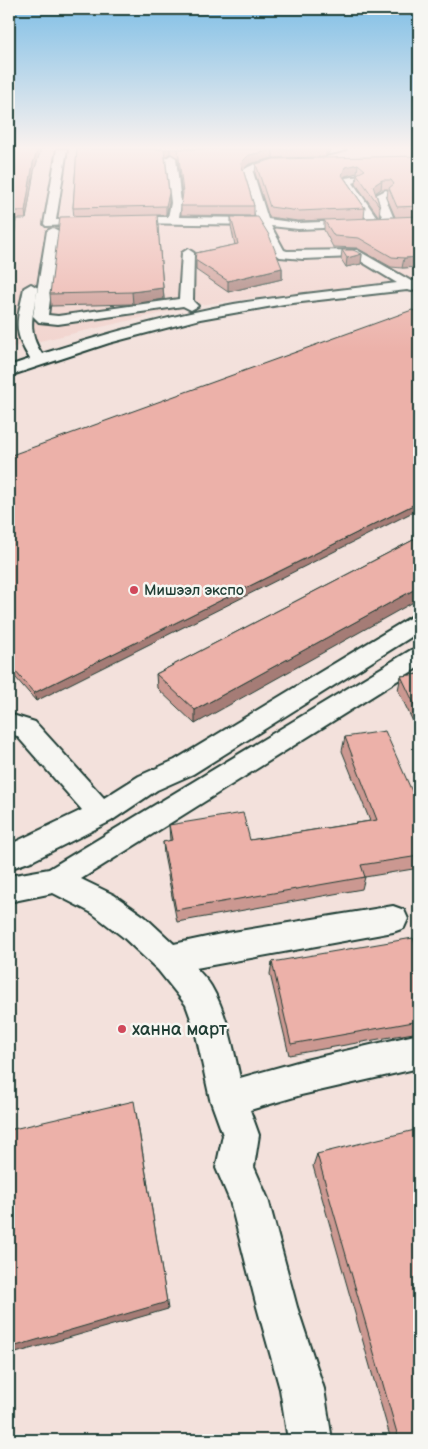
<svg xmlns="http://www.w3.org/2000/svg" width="428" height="1449" font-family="'Balsamiq Sans',sans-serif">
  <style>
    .built { fill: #f1d3cd }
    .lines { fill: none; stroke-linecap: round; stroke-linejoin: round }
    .minor-casing { stroke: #1f3d34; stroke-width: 4 }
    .minor { fill: #f6f6f2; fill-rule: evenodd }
    .wall { fill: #cb9891; stroke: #1f3d34; fill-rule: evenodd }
    .shaded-wall { fill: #a57c76; stroke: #1f3d34 }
    .building { fill: #ecb1a9; stroke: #1f3d34 }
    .poi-dot { fill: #d1495b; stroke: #f6f6f2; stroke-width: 2 }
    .labels { text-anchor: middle; stroke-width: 5; stroke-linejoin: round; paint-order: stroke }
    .poi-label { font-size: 15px; fill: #1f3d34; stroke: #f6f6f2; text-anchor: start }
    .near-poi-label { font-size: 18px; fill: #1f3d34; stroke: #f6f6f2; text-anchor: start }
  </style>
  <rect width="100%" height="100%" fill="#f3e1dc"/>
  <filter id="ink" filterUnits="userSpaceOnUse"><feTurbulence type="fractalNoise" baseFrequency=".02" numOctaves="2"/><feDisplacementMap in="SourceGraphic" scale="10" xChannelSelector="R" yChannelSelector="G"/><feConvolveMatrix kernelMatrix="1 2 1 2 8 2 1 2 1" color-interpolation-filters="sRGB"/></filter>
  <g filter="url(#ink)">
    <path class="built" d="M9,149H419V278L198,305L9,348Z"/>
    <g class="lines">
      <defs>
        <path id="minor" d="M57,149H67L56,220L129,217H168L171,203L166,158L171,155L176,158L181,203L179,217L256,218L243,171C252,162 285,155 295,163L293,165L263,167L253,172L268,219L298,223L367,220L343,183L345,178L361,176V180L353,183L378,219H383L374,196L386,190L391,193L385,197L394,219L419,218V224L298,229L271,226L284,250L287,251L357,250L411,281L419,280V288L412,291L407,290L284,304L200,319L109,343L9,376V366L30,359C11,329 18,320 24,288L31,284L38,288C33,315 26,330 42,354C105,334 169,316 234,304C288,295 342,290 397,283L354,257L303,259L280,257L273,252L259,225L129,223L46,226L44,224Z
          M293,149H346C336,156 305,156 293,153Z
          M53,228L59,231L48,315L58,316L179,299L182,253L188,249L194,253L193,301L198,306L191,310L183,306L58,324L39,322L33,316L47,231Z
          M419,615V632L193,774L157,790L111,821L34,860L9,869V845L82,810L17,736L9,733V714L35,722L104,798L139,776L175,760L411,617Z
          M419,648V667L81,879L114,895L145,917L174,944L221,934L393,906L404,910L408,919L404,928L393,932L196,968C201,974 207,979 211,986C227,1013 233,1047 240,1078L301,1061L419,1034V1068L301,1095L250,1110L259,1135L254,1167L268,1199L297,1307L324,1389L332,1440H288L280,1389L257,1307L230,1201L216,1168L223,1135L210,1099L195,1030L186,1005L158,970L123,937L92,913L53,893L9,902V876L49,869L411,650Z"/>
      </defs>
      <use href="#minor" class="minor-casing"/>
      <use href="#minor" class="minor"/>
    </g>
    <path class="wall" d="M12,149H41L34,171L26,219H16L13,247L9,248V161L12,153Z
      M77,149H331L326,157L273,158L249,164L243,169L254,206V216L181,215V206L182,197L178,158L170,153L165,158L169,203L166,215H157L164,299L133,304L51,306L50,294L74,217L73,208Z
      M419,156V267L402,268L391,267L357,248L333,247L324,230V220L298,221L269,217L255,173L256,164ZM357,173V174L356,184L379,217L380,207L376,193L381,189H388L387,198L395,217L364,218L365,208L344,177L345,176Z
      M231,217L282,268V279L228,292L196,270V253L235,245L231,226Z
      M342,250L362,254L361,264L346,267L341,259Z
      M9,456L36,701L9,670Z
      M419,537L195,724L157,688L156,674Z
      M419,674V734L398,690L401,676Z
      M345,737L419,807V868L365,877L362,889L177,922L164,855L163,842L170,841L169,825L250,840L370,821L342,751Z
      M419,955V1032L289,1055L270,974L272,962Z
      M317,1154L419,1440H391L313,1166Z"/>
    <path class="shaded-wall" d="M38,149H41L34,171L26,219L25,211L33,163Z
      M164,149H170V153L164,158Z
      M326,149H331L326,157Z
      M273,150V158L249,164L241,172V163L249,155Z
      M358,164L357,173L345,176L341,184L342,175L345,167Z
      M382,180L381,189L372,195L373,186Z
      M169,193V203L166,215V206Z
      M15,211L16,219L13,247L12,239Z
      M362,254L361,264L346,267L347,258Z
      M419,257V267L402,268L404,258Z
      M282,268V279L228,292V281Z
      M163,288L164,299L133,304L132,292Z
      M419,502V509L36,701L34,693Z
      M419,587V599L195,724V710Z
      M136,1112L168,1309L9,1355V1348Z"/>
    <path class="building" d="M12,149H38L33,163L25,211H15L12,239H9V161L11,153H17L11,151Z
      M77,149H164L169,193L166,206L73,208Z
      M178,149H286L273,150L249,155L241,163L254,206H181L183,193Z
      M419,156V206L397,207L389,188L394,184L391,180H382L373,186L380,207L357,174L365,170L358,164L345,167L342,175L365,208L299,211L270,207L256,164L274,159Z
      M157,215L163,288L132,292L50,294L60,217Z
      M419,216V257L404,258L392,257L359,238L334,236L324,220Z
      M231,217H258L269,235L282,268L228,281L195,260L196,253L238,244Z
      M342,250H353L362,254L347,258Z
      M412,310L419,313V502L34,693L9,664V456Z
      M419,537V587L195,710L156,674Z
      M419,674V714L401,676Z
      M385,731L419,807V856L361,865L365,877L176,910L163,842L172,840L169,825L243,813L250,840L377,820L345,737Z
      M413,938L419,955V1021L291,1044L272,962Z
      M134,1101L167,1302L9,1348V1130Z
      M419,1129V1440H399L317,1154Z"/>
  </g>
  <linearGradient id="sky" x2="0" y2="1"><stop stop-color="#80bfe6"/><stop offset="0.42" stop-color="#faf2ef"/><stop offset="1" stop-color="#faf2ef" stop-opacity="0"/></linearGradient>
  <rect width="428" height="352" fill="url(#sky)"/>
  <g class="poi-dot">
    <circle cx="134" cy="590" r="5"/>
    <circle cx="122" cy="1029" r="5"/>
  </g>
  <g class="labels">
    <g class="poi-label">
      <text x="144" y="595">Мишээл экспо</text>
    </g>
    <g class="near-poi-label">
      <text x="132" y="1035">ханна март</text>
    </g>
  </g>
  <rect width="428" height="1449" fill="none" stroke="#f6f6f2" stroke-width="30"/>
  <rect x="15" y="15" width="398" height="1419" fill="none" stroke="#1f3d34" stroke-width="2" filter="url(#ink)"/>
</svg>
